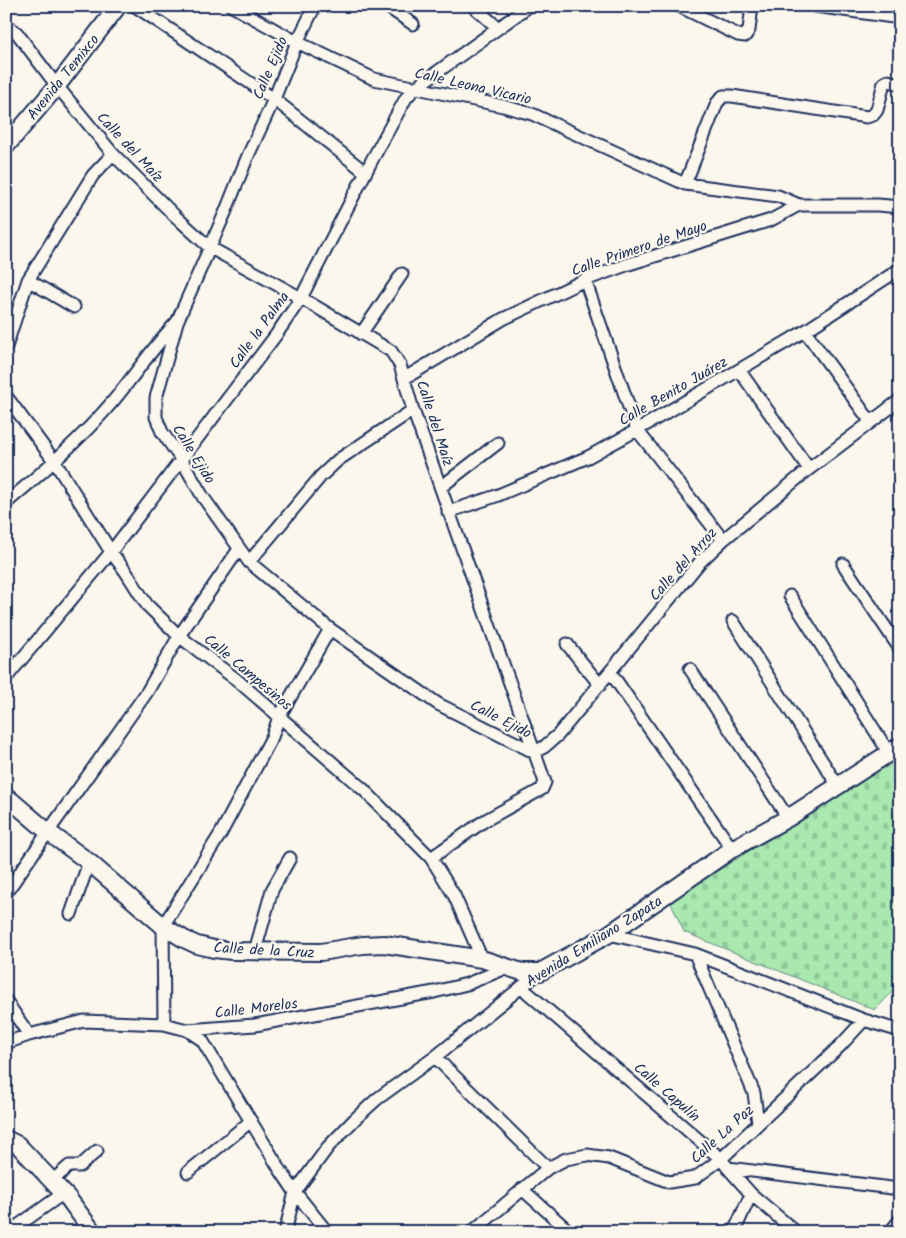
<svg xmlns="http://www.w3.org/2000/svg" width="906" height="1238" font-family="Kalam,sans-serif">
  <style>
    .cemetery { fill: url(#cemetery-stones); stroke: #628c86 }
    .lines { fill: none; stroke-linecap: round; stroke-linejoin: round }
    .minor-casing { stroke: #1b2f5e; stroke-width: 15 }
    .secondary-casing { stroke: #1b2f5e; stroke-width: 20 }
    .minor { stroke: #fbf7ec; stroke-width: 11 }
    .secondary { stroke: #fbf7ec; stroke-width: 16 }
    .labels { text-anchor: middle; stroke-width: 4.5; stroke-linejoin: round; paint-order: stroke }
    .street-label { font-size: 15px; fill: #1b2f5e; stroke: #fbf7ec }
  </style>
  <defs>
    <pattern id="cemetery-stones" width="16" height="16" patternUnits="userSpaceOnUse" patternTransform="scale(1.25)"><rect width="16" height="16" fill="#a9e8af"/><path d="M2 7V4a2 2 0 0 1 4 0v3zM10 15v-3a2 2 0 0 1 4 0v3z" fill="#91c799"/></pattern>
  </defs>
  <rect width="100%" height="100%" fill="#fbf7ec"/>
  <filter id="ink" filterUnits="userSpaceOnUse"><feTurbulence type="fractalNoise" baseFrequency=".02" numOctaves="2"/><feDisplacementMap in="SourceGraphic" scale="10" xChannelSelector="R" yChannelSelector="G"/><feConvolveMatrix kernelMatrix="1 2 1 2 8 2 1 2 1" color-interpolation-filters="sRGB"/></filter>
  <g filter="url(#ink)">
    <path class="cemetery" d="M900,752V984L875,1010L684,932L670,901L801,818Z"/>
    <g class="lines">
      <defs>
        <path id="minor" d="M135,6L274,99L365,172
          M232,6L297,42L374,79L503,106L532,114L685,184L778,196L799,205
          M315,6L297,42L274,99L247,158L225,213L177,322L156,398V417L162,432L181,459L203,497L249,562L330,629L438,704L534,752L544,747L558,735L700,562L723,540L809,469L900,400
          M386,6L413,24
          M473,6L498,28
          M679,6L738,35L745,36L749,30L752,6
          M815,6L900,18
          M6,25L17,33L57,86L113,154L174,215L209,247L301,298L391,351L400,365L413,410L545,782L542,789L484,821L431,858
          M685,184L717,103L723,96H732L867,117L873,115L877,110L884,83L888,81L900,84
          M28,280L74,307
          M585,280L637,430L723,540
          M805,331L870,421
          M361,334L402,274
          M6,347L28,280L93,175L113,154
          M739,370L809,469
          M405,378L503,319L585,280L629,264L771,220L799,205H878L900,207
          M6,396L55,462L111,552L126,572L147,605L179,636L237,680L364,790L431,858L454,895L482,959
          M441,487L498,443
          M6,503C44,471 82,438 114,400C135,375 153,347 176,323
          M448,512L496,496L588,457L637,430L805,331L900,269
          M249,562L321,476L338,460L413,410
          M843,564L900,649
          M790,596L889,753
          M733,621L838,786
          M567,644L600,685
          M690,669L788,818
          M611,673L732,849
          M6,678L111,552L276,335L301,298L372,160L406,98L415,88L529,6
          M6,893L48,832L147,692L179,636L239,549
          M71,914L89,862
          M609,934L695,954L864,1020L900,1031
          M255,951L272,890L290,858
          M695,954L754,1093L758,1123
          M521,987L721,1159L728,1168L900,1189
          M6,1001L29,1035
          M164,1024L163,926L221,833L272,737L279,717L330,629
          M187,1030L202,1040L279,1168L295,1192L327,1232
          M6,1043L29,1035L84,1021L164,1024L187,1030L255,1025L434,992L467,984L506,968
          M435,1057L548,1168
          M728,1168L751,1194L796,1232
          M188,1172L251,1121
          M52,1181L69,1166H80L97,1151
          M522,1189L570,1232
          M9,1232L64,1193
          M285,1232L295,1192L328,1147L355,1119L377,1099L435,1057L540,972
          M472,1232L548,1168L566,1159L587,1155L609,1158L669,1182L695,1178L721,1159L841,1045L864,1020
          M734,1232L751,1194
          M890,1232L900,1220"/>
        <path id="secondary" d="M6,146L57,86L118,6
          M6,796L48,832L89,862L163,926L184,939L197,945L214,949L232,951L321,952L363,945L384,944L482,959L522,972H540L609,934L732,849L788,818L900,746
          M6,1139L18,1145L68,1198L93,1232"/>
      </defs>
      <use href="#minor" class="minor-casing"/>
      <use href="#secondary" class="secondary-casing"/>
      <use href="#minor" class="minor"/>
      <use href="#secondary" class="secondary"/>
    </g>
  </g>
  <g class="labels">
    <g class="street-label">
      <text transform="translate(270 68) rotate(-67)" y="5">Calle Ejido</text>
      <text transform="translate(63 77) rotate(-51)" y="5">Avenida Temixco</text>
      <text transform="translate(473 86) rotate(13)" y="5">Calle Leona Vicario</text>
      <text transform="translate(130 147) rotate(47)" y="5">Calle del Maíz</text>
      <text transform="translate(639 248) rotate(-19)" y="5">Calle Primero de Mayo</text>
      <text transform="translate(259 330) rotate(-54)" y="5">Calle la Palma</text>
      <text transform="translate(673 391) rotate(-30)" y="5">Calle Benito Juárez</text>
      <text transform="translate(435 423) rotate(72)" y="5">Calle del Maíz</text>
      <text transform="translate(194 454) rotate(58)" y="5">Calle Ejido</text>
      <text transform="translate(683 564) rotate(-48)" y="5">Calle del Arroz</text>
      <text transform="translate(248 672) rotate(40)" y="5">Calle Campesinos</text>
      <text transform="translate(501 719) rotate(27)" y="5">Calle Ejido</text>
      <text transform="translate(594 941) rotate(-32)" y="5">Avenida Emiliano Zapata</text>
      <text transform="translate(264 950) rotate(3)" y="5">Calle de la Cruz</text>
      <text transform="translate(256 1008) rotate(-7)" y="5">Calle Morelos</text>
      <text transform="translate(667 1092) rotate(41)" y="5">Calle Capulín</text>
      <text transform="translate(722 1134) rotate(-42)" y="5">Calle La Paz</text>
    </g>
  </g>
  <rect width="906" height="1238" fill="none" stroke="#fbf7ec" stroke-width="25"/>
  <rect x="12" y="12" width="881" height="1213" fill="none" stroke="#1b2f5e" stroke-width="2" filter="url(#ink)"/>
</svg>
